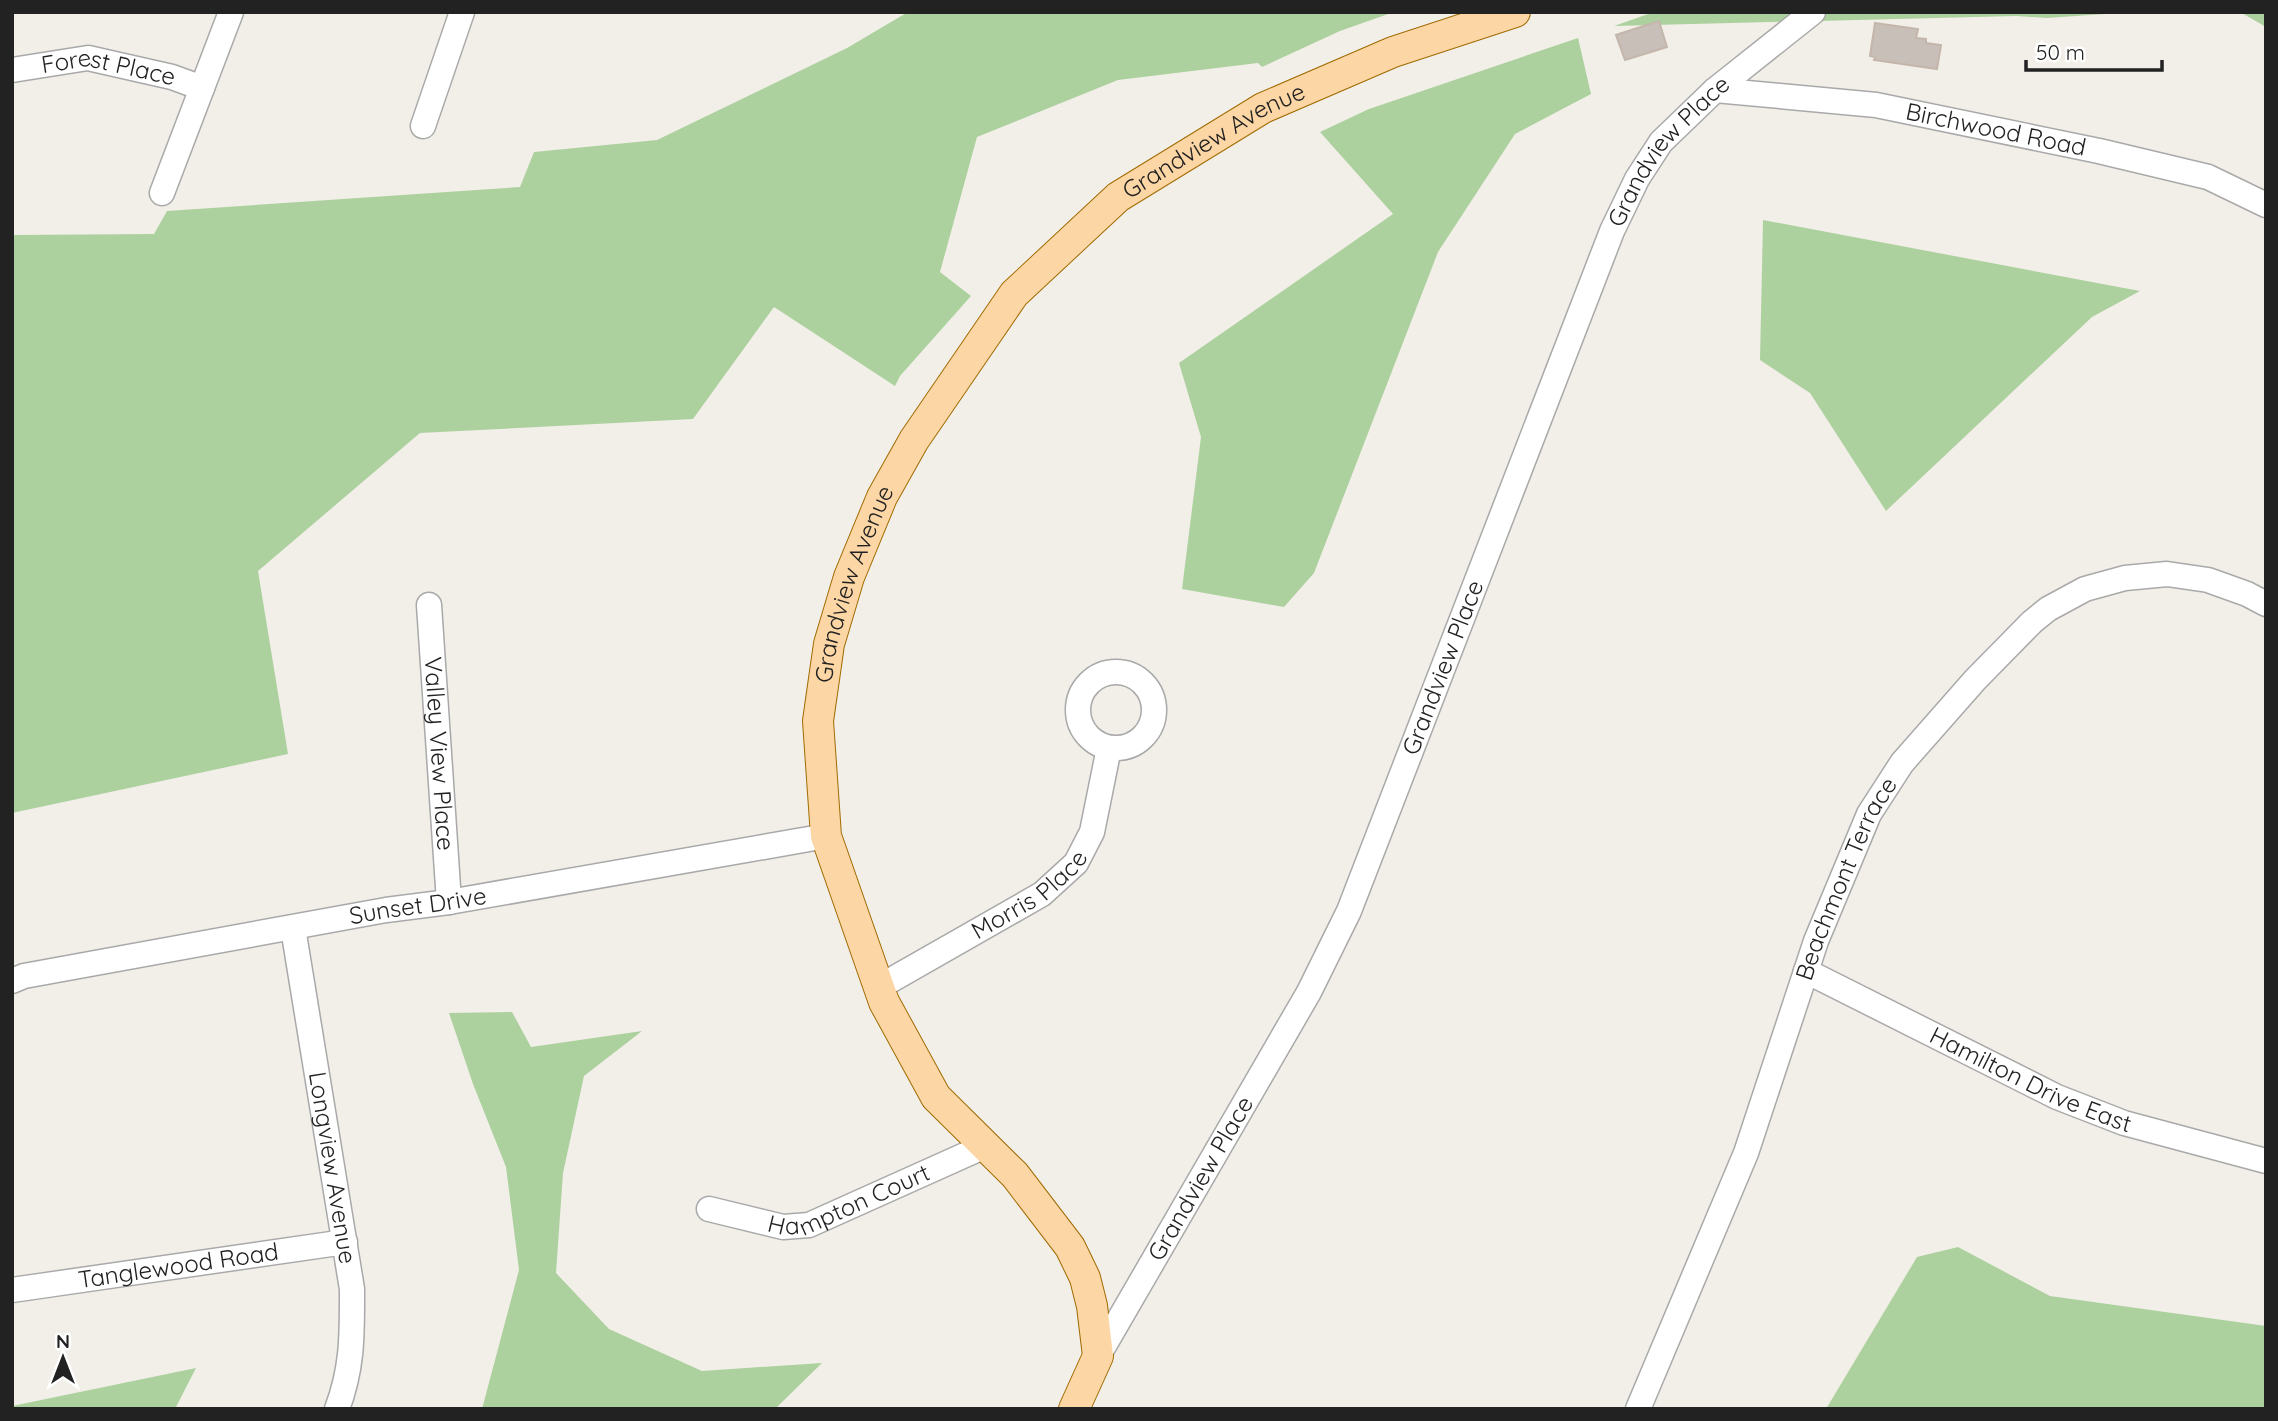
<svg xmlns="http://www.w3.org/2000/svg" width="2278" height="1421" font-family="Quicksand,sans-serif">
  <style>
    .forest { fill: #add19e }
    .building { fill: #c7bfb8; stroke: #c4b6ab; stroke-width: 2 }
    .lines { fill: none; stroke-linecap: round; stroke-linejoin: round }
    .minor-casing { stroke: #a9a9a9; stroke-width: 27 }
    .major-casing { stroke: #a06b00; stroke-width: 32 }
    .minor { stroke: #fff; stroke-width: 24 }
    .major { stroke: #fcd6a4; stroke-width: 30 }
    .labels { text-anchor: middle; stroke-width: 7; stroke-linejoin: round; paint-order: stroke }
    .street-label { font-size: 24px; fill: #222; stroke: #fff }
  </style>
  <rect width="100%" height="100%" fill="#f2efe9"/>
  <path class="forest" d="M908,12H1394L1340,31L1262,67L1258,63L1118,80L977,137L940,272L971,296L900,376L895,386L774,307L693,419L420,433L258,571L288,754L12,813V235L154,234L167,211L520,187L534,152L657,140L847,48Z
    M1654,12H2134L2047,18L2016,16L1614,26Z
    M2240,12H2266V27Z
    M1578,38L1591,94L1515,134L1438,252L1314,573L1284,607L1182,589L1201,437L1179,363L1393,214L1320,132L1369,109Z
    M1763,220L2140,291L2092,317L1886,511L1810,393L1760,360Z
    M512,1012L531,1047L642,1031L584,1076L563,1173L556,1273L609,1329L702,1371L822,1363L775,1409H482L519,1270L506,1167L473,1084L449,1013Z
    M1958,1247L2050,1296L2266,1326V1409H1826L1917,1257Z
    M196,1368L175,1409H12V1406Z"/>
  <path class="building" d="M1659,21L1667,47L1625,60L1616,35Z
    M1875,23L1918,29L1916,38L1926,39V43L1941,45L1937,69L1874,60L1875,57L1870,56Z"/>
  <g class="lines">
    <defs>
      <g id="minor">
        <path id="s1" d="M12,70L88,58L172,77L202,88"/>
        <path id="s2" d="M1715,90L1876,105L2099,151L2208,177L2266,205"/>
        <path d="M423,126L462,12"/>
        <path d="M162,193L231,12"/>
        <path id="s3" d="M429,605L449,902"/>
        <circle cx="1116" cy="710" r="38"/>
        <path id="s4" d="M293,928L352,1289C352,1333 353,1367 337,1409"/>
        <path id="s5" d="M1806,971L2057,1097L2124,1123L2266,1161"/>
        <path id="s6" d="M12,981L24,976L386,910L449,902L826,836"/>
        <path id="s7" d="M879,987L1042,894L1076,863L1092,832L1109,748"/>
        <path id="s8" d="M709,1209L783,1227L809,1225L985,1146"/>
        <path id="s9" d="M12,1290L345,1242"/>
        <path id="s10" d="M1098,1356L1309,992L1349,911L1612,231L1637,179L1661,142L1715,90L1813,12"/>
        <path id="s11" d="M1638,1409L1746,1153L1816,941L1869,814L1902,763L1975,680L2032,622L2048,609L2085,589L2125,578L2167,574L2208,580L2247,594L2266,604"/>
      </g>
      <g id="major">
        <path id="s12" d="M1074,1409L1098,1356L1092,1306L1085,1278L1070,1247L1015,1175L936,1097L884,1002L826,836L818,721L829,644L849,577L882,497L914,440L1014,294L1118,197L1263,108L1393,52L1515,12"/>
      </g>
    </defs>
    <use href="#minor" class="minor-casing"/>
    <use href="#major" class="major-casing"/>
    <use href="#minor" class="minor"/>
    <use href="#major" class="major"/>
  </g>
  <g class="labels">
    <g class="street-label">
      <text dy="8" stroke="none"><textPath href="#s1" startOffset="98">Forest Place</textPath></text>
      <text dy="8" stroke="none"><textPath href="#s2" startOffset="284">Birchwood Road</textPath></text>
      <text dy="8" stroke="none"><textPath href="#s12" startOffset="1503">Grandview Avenue</textPath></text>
      <text dy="8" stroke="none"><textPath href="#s10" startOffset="1339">Grandview Place</textPath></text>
      <text dy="8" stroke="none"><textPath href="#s12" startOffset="915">Grandview Avenue</textPath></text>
      <text dy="8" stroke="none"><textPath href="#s10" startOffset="772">Grandview Place</textPath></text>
      <text dy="8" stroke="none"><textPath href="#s3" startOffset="149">Valley View Place</textPath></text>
      <text dy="8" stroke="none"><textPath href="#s11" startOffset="570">Beachmont Terrace</textPath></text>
      <text dy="8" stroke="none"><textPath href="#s7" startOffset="177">Morris Place</textPath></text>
      <text dy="8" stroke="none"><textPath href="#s6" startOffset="413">Sunset Drive</textPath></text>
      <text dy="8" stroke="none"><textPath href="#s5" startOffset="250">Hamilton Drive East</textPath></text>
      <text dy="8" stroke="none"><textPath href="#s4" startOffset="243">Longview Avenue</textPath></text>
      <text dy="8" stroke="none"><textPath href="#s10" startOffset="205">Grandview Place</textPath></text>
      <text dy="8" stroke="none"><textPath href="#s8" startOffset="147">Hampton Court</textPath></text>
      <text dy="8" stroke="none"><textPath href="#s9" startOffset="168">Tanglewood Road</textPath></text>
    </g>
  </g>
  <rect width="2278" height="1421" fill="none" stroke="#222222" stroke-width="28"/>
  <g transform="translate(63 1358)" stroke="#ffffff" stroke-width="5" paint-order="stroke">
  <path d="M0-5L12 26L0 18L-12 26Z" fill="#222222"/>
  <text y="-10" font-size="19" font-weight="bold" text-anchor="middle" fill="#222222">N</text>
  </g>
  <path d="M2026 60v10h136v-10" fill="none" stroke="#222222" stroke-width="3.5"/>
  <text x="2036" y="60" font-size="21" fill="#222222" stroke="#ffffff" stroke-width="5" paint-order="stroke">50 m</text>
</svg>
